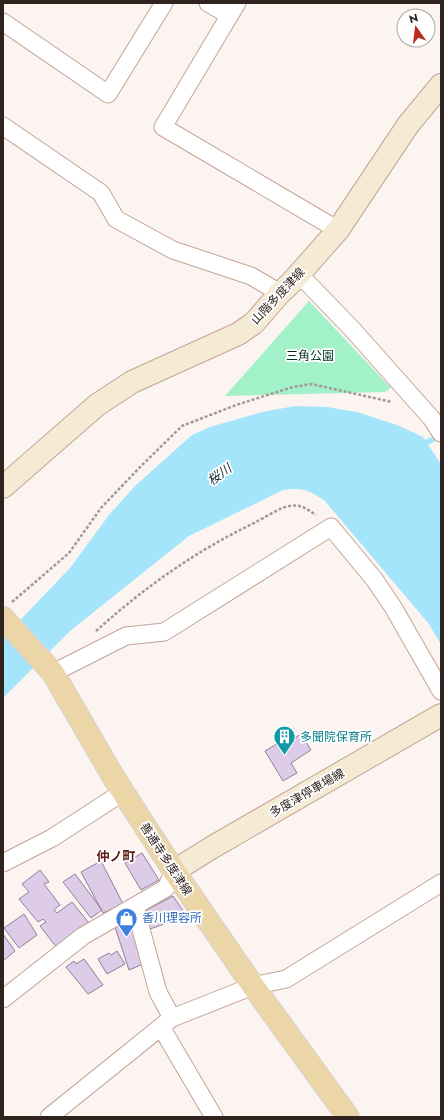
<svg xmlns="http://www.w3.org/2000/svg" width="444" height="1120" font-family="Jost,'Noto Sans JP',sans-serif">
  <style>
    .green { fill: #a3f1c9 }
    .water { fill: #a4e5fb }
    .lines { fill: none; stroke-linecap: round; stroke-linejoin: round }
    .stream { stroke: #a4e5fb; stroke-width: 5.5 }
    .building { fill: #ddcbe7; stroke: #91809a }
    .minor-casing { stroke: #c4a496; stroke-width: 19 }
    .secondary-casing { stroke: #c4a496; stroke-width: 24 }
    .primary-casing { stroke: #d6d3d2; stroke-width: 24 }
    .path { stroke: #a29995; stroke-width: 2.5; stroke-dasharray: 3 2; stroke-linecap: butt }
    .minor { stroke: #fff; stroke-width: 17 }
    .secondary { stroke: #f5ead3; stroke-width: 22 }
    .primary { stroke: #ecd6a7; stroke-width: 22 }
    .labels { text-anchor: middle; stroke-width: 3.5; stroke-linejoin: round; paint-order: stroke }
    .street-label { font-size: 12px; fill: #30231e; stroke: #fff }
    .park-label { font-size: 12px; fill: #02321f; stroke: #fff }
    .culture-label { font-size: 12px; fill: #0d838f; stroke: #fff; text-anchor: start }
    .shop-label { font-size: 12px; fill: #366cbe; stroke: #fff; text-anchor: start }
    .water-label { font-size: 13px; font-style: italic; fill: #182d34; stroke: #fff }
    .neighbourhood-label { font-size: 13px; font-weight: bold; fill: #601d15; stroke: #fff }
  </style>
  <rect width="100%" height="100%" fill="#fbf4f1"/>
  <path class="green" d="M309,301L391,388L385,392L225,396Z"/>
  <path class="water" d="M295,406L327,407L357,412L397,425L423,437L441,464V645L429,624L324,500C308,490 303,487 283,490L189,536L70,631L3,698V638L70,568L109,515L135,486L192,435L210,427L262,412Z"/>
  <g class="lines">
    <path class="stream" d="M420,446L441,435"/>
  </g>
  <path class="building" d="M301,734L311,750L291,763L297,773L283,781L265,751L280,742L282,746Z
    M142,853L159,880L141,890L125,863Z
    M101,861L123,904L103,913L81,872Z
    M40,870L49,882L44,884L60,905L54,910L57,913L72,902L89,923L57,948L40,926L46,922L43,919L38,922L19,899L29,892L22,884Z
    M75,874L102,910L91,918L63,882Z
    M173,896L187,916L150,929L143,912Z
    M24,914L37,935L19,948L4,928Z
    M133,923L143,964L129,970L115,927Z
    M3,934L15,951L3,961Z
    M117,951L125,964L107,974L98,959L109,953L111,955Z
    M84,959L103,985L88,994L66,967L74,961L76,964Z"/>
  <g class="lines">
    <defs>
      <path id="minor" d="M208,3L229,15
        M237,3L163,127L338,230
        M3,22L108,94L164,3
        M3,126L101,193L116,219L173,250L251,276L280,293
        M299,274L353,330L432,419L441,433
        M53,673L126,636L164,632L331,527L374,579L393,607L441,691
        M3,863L52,838L123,792
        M135,907L158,992L172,1018
        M3,999L83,936L166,888L174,871
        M161,1027L214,1117
        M49,1117L172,1018L253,986L286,979L441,883"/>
      <path id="secondary" d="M3,487L97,405L132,382L238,334L254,323L280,293L292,282L338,230L408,125L441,85
        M174,871L211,848L441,715"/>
      <path id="primary" d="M3,618L53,673L114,778L174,871L253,986L348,1117"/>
    </defs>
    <use href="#minor" class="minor-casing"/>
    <use href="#secondary" class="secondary-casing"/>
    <use href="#primary" class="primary-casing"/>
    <path class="path" d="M12,602L69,553L101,508L140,467L182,426L236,405L293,387L311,384L392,402
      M96,631C146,586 196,551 256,522C264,518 281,507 289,506C301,504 307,509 316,515"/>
    <use href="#minor" class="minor"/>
    <use href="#secondary" class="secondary"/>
    <use href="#primary" class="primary"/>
  </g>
  <defs>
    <symbol id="building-pin" viewBox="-11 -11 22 30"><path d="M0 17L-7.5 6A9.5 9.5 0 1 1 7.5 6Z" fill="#0f9aa8" stroke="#fff"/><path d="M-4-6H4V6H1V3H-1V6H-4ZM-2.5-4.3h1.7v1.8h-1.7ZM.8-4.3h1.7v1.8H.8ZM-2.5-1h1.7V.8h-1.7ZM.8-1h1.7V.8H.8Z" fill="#fff"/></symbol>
    <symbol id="shop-pin" viewBox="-11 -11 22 30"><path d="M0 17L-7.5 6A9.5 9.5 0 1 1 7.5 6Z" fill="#3f7fe0" stroke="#fff"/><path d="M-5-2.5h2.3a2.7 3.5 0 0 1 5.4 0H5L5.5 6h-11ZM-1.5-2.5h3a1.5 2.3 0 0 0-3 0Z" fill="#fff"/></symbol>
  </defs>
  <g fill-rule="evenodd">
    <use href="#building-pin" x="272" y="724" width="25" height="34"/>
    <use href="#shop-pin" x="114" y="906" width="25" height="34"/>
  </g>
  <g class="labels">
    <g class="street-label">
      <text transform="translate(278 296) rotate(-47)" y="4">山階多度津線</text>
      <text transform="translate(307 793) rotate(-30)" y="4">多度津停車場線</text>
      <text transform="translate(166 859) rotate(57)" y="4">善通寺多度津線</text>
    </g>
    <g class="park-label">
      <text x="310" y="360">三角公園</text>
    </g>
    <g class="culture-label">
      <text x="300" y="741">多聞院保育所</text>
    </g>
    <g class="shop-label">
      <text x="142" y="922">香川理容所</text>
    </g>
    <g class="water-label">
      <text transform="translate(219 474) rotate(-36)" y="5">桜川</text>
    </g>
    <g class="neighbourhood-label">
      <text x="116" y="861">仲ノ町</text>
    </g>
  </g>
  <rect width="444" height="1120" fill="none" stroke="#30231e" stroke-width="8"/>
  <g transform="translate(416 28) rotate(346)"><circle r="19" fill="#ffffff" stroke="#aca7a5"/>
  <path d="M0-3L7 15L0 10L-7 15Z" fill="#b92c1e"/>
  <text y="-6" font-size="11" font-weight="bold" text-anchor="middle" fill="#30231e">N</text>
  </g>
</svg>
